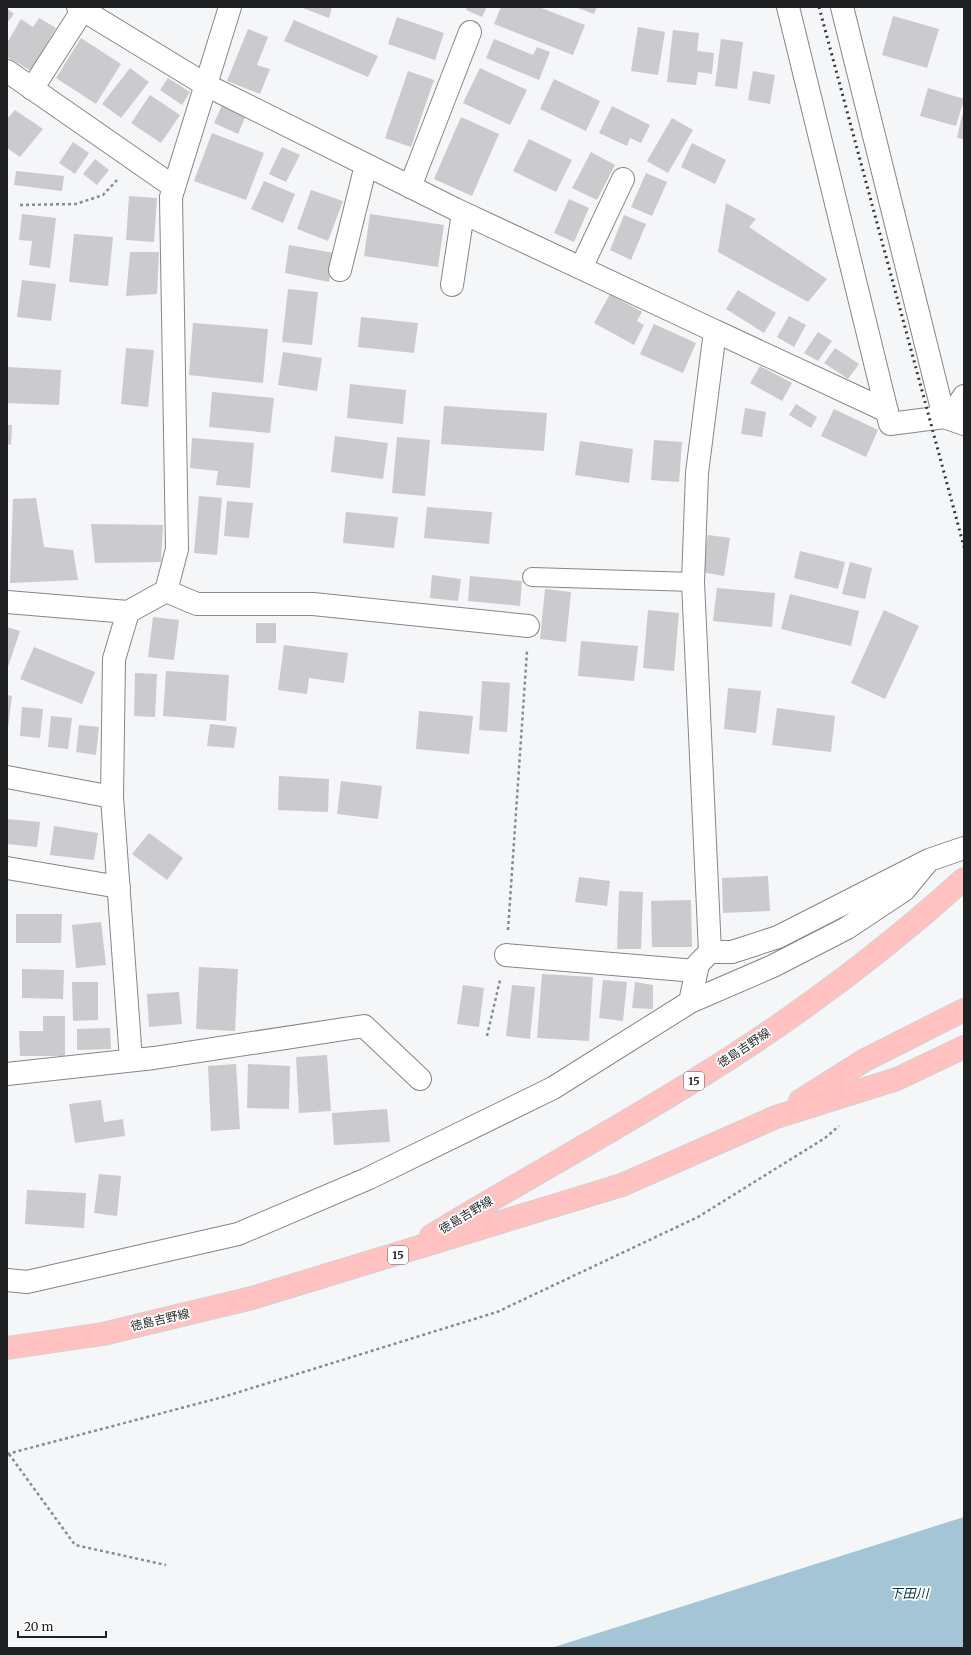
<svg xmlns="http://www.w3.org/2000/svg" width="971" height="1655" font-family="Merriweather,'Noto Sans JP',serif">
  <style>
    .water { fill: #a4c5d6 }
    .building { fill: #cbcacd }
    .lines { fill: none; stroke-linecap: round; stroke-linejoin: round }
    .service-casing { stroke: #858689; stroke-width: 20 }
    .minor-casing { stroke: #858689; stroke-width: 24 }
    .tertiary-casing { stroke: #858689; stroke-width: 24 }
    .primary-casing { stroke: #d2d2d3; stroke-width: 24 }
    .path { stroke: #898b8c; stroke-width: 2.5; stroke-dasharray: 3 3; stroke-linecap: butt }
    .service { stroke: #fff; stroke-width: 18 }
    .minor { stroke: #fff; stroke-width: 22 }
    .tertiary { stroke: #fff; stroke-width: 22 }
    .primary { stroke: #ffc2c0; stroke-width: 22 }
    .rail { stroke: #353637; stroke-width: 3; stroke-dasharray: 2 4; stroke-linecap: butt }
    .labels { text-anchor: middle; stroke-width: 3.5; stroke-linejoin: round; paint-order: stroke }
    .shield { fill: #fff; stroke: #626364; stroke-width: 1 }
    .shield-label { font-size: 11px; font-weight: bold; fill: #1f2021 }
    .street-label { font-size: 12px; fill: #1f2021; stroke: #fff }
    .water-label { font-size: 13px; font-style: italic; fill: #023245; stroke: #fff }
  </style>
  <rect width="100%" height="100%" fill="#f4f6f8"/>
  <path class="water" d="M964,1517V1648H551Z"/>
  <path class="building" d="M300,7H332L329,18Z
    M467,7H487L482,17L466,10Z
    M501,7H539L585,25L573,55L494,24Z
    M575,7H597L594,14Z
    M7,8L14,14L7,23Z
    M893,16L939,29L927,68L882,55Z
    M397,17L444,33L435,60L388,44Z
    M39,18L56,28L31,71L7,57V43L21,19L33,27Z
    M294,20L378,56L368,77L284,41Z
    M638,27L665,32L658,75L631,71Z
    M248,29L268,37L257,65L270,69L260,94L227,81Z
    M673,30L699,33L697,51L714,53L712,74L698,72L696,85L667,82Z
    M81,38L121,64L96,104L56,78Z
    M494,39L533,55L537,47L550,52L539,80L486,58Z
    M721,39L743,42L737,89L715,86Z
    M130,68L149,82L121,118L102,104Z
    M480,68L527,90L510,125L463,103Z
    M408,71L434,80L411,147L385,138Z
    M753,71L775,75L770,104L748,100Z
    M168,78L190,92L182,105L160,90Z
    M554,79L600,101L586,131L540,109Z
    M928,88L964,99L956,126L920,116Z
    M150,95L180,115L161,143L131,123Z
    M223,103L247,113L238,134L214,123Z
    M612,106L650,125L641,143L630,138L627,146L599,133Z
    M15,110L43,129L20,157L7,148V119Z
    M962,115L964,116V139L957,138Z
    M461,117L499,134L472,196L434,179Z
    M672,118L693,130L668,173L647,161Z
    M212,133L264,153L246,200L194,181Z
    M529,139L572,160L556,192L513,171Z
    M73,142L89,153L75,174L59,163Z
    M692,143L726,160L715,184L681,167Z
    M282,147L300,155L286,182L269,174Z
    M591,152L615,165L597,200L572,188Z
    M95,159L109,170L97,185L83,174Z
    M16,171L64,176L62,191L14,185Z
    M646,173L667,182L652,216L631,207Z
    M264,181L295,194L283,223L251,209Z
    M311,190L343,201L328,241L297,229Z
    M129,196L157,198L154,242L126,240Z
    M569,199L589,208L574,242L554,233Z
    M726,203L756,219L749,227L827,279L808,302L718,252Z
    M22,214L56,218L50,268L29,265L32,241L19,240Z
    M370,214L444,225L438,267L364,256Z
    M624,215L646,224L631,260L610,250Z
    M74,234L113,237L108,286L69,282Z
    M289,245L334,253L329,282L285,273Z
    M130,252H159L157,294L126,296Z
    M22,280L56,284L51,321L17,317Z
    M288,289L318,292L312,345L282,342Z
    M738,290L776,313L764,333L726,309Z
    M610,294L642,312L637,321L644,325L634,345L594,323Z
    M789,316L806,325L794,347L777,337Z
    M361,317L418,323L414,353L358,347Z
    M193,323L268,329L263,383L189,375Z
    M654,324L696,343L683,373L640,354Z
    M818,332L832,341L818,361L804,353Z
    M126,348L154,350L148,407L121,404Z
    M835,348L859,364L848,379L824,363Z
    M283,352L322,358L317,391L278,385Z
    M760,366L792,383L782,401L750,383Z
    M7,367L61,370L59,405L7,403Z
    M350,384L406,390L403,424L347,418Z
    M212,392L274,398L270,433L209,427Z
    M796,404L817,417L811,428L789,415Z
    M444,406L547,413L544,451L441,444Z
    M745,408L766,412L762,437L741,434Z
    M834,409L878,430L866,457L821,436Z
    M7,425H12L11,445L7,444Z
    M335,436L388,443L383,479L331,472Z
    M397,437L430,440L425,496L392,493Z
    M192,438L254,443L250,488L216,485L218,471L190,468Z
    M654,440L682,442L679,482L651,480Z
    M580,441L633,449L629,483L575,475Z
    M199,496L222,498L217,555L194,553Z
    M36,498L44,547L73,550L78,580L10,583L13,499Z
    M227,501L253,503L249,538L224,536Z
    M427,507L492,512L489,544L424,538Z
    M346,512L398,517L394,548L343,543Z
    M91,524L163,525L161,562L95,563Z
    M708,535L730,538L724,576L701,572Z
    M800,551L845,562L838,589L794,578Z
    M850,562L872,568L865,599L842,594Z
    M432,575L461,579L458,601L430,598Z
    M470,576L522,581L520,606L468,601Z
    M717,588L775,593L772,627L713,621Z
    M545,589L571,592L566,642L540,639Z
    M790,594L859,611L851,646L781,629Z
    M648,610L679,613L674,671L643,668Z
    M884,610L919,626L885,699L851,683Z
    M153,617L179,620L174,660L148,657Z
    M256,623H276V643H256Z
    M7,627L20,631L7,670Z
    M581,641L638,646L634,681L578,676Z
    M284,645L348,653L344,683L309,678L307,694L278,690Z
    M34,647L95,672L82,704L20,679Z
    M166,671L229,675L226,721L163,716Z
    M135,673L157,674L155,717L134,716Z
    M482,681L510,683L507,732L479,730Z
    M728,688L761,691L756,733L724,729Z
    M7,695L12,696L8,728H7Z
    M22,707L43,709L40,738L20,736Z
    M777,708L835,716L831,752L772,745Z
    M419,711L473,716L469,754L416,749Z
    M51,716L72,718L68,749L48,747Z
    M210,724L237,727L234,748L207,746Z
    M79,725L99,727L96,755L76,752Z
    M279,776L329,779L328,812L278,810Z
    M341,781L382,786L378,819L337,814Z
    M7,819L40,822L37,847L7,844Z
    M54,826L98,833L94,860L50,855Z
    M149,833L183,858L167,880L132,854Z
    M768,876L770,911L723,913L722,878Z
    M579,877L610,881L607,906L575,902Z
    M619,891L643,892L641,949H617Z
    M691,900L692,947H652L651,901Z
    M16,914H62L61,943H16Z
    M101,922L106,965L76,968L72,925Z
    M199,967L238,969L235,1031L196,1029Z
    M22,969L64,970L63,999L22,998Z
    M542,974L593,977L589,1041L537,1038Z
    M603,980L627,982L623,1021L599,1018Z
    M72,982H98V1020L73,1021Z
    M635,982L653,985V1009L632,1008Z
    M463,985L484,988L479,1027L457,1024Z
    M512,985L535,987L530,1039L506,1036Z
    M179,992L182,1024L149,1027L147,994Z
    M43,1016H65V1056H20L19,1031H43Z
    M110,1028L111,1049L77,1050V1029Z
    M327,1055L331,1111L299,1113L296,1057Z
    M236,1064L240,1129L211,1131L208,1066Z
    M248,1064L290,1066L289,1109L247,1108Z
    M101,1100L104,1122L123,1119L125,1136L75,1143L69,1104Z
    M387,1109L390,1142L334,1145L332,1113Z
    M99,1174L121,1176L117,1216L94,1213Z
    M27,1190L86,1193L84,1228L25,1224Z"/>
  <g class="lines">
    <defs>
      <path id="service" d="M532,577L693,582"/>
      <path id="minor" d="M7,71L174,187
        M32,89L82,11
        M410,187L470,32
        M581,268L623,179
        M340,270L366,165
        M452,285L463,213
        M715,331L887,411
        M964,396L958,405L944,417L964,424
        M166,591L177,549L171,197L230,7
        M7,602L128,612L114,659L112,797
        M128,612L166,591L197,604H313L528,626
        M7,777L112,797L131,1060
        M7,868L119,887
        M710,952H732L778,937L929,860L964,848
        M506,955L696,971
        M690,1002L773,966L847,928L904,890L929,860
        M7,1074L154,1058L364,1026L420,1079
        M7,1280L27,1282L238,1234L367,1179L553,1088L690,1002L698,964L710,952L693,582L697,473L715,331L455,209L206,85L78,7"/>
      <path id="tertiary" d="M788,7L890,424L944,417L842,7"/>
      <path id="primary" d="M800,1101L865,1060L964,1010
        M431,1236C516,1184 603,1137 687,1085C785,1025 879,956 964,879
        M7,1348L103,1334L252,1298L622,1185L776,1117L897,1079L964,1047"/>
    </defs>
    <use href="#service" class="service-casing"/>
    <use href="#minor" class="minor-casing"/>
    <use href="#tertiary" class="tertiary-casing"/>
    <use href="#primary" class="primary-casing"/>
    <path class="path" d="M20,205L76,204L103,195L117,180
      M508,930L527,651
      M487,1036L500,980
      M7,1454L223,1397L497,1312L698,1217L825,1138L839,1126
      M9,1454L75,1545L166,1565"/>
    <use href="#service" class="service"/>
    <use href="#minor" class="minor"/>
    <use href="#tertiary" class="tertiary"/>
    <use href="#primary" class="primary"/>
    <path class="rail" d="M819,7L964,547"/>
  </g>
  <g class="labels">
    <g class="shield">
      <rect x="684" y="1072" width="20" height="18" rx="3"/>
      <rect x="388" y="1246" width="20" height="18" rx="3"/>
    </g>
    <g class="shield-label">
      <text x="694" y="1085">15</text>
      <text x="398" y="1259">15</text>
    </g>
    <g class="street-label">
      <text transform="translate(744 1048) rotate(-34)" y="4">徳島吉野線</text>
      <text transform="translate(466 1215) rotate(-31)" y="4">徳島吉野線</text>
      <text transform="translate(160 1320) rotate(-13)" y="4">徳島吉野線</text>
    </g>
    <g class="water-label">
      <text x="909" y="1598">下田川</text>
    </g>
  </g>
  <rect width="971" height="1655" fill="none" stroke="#1f2021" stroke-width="16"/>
  <path d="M18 1631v6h88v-6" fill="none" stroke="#1f2021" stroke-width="2"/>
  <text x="24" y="1631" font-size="12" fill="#1f2021" stroke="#ffffff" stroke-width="3" paint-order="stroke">20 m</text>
</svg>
